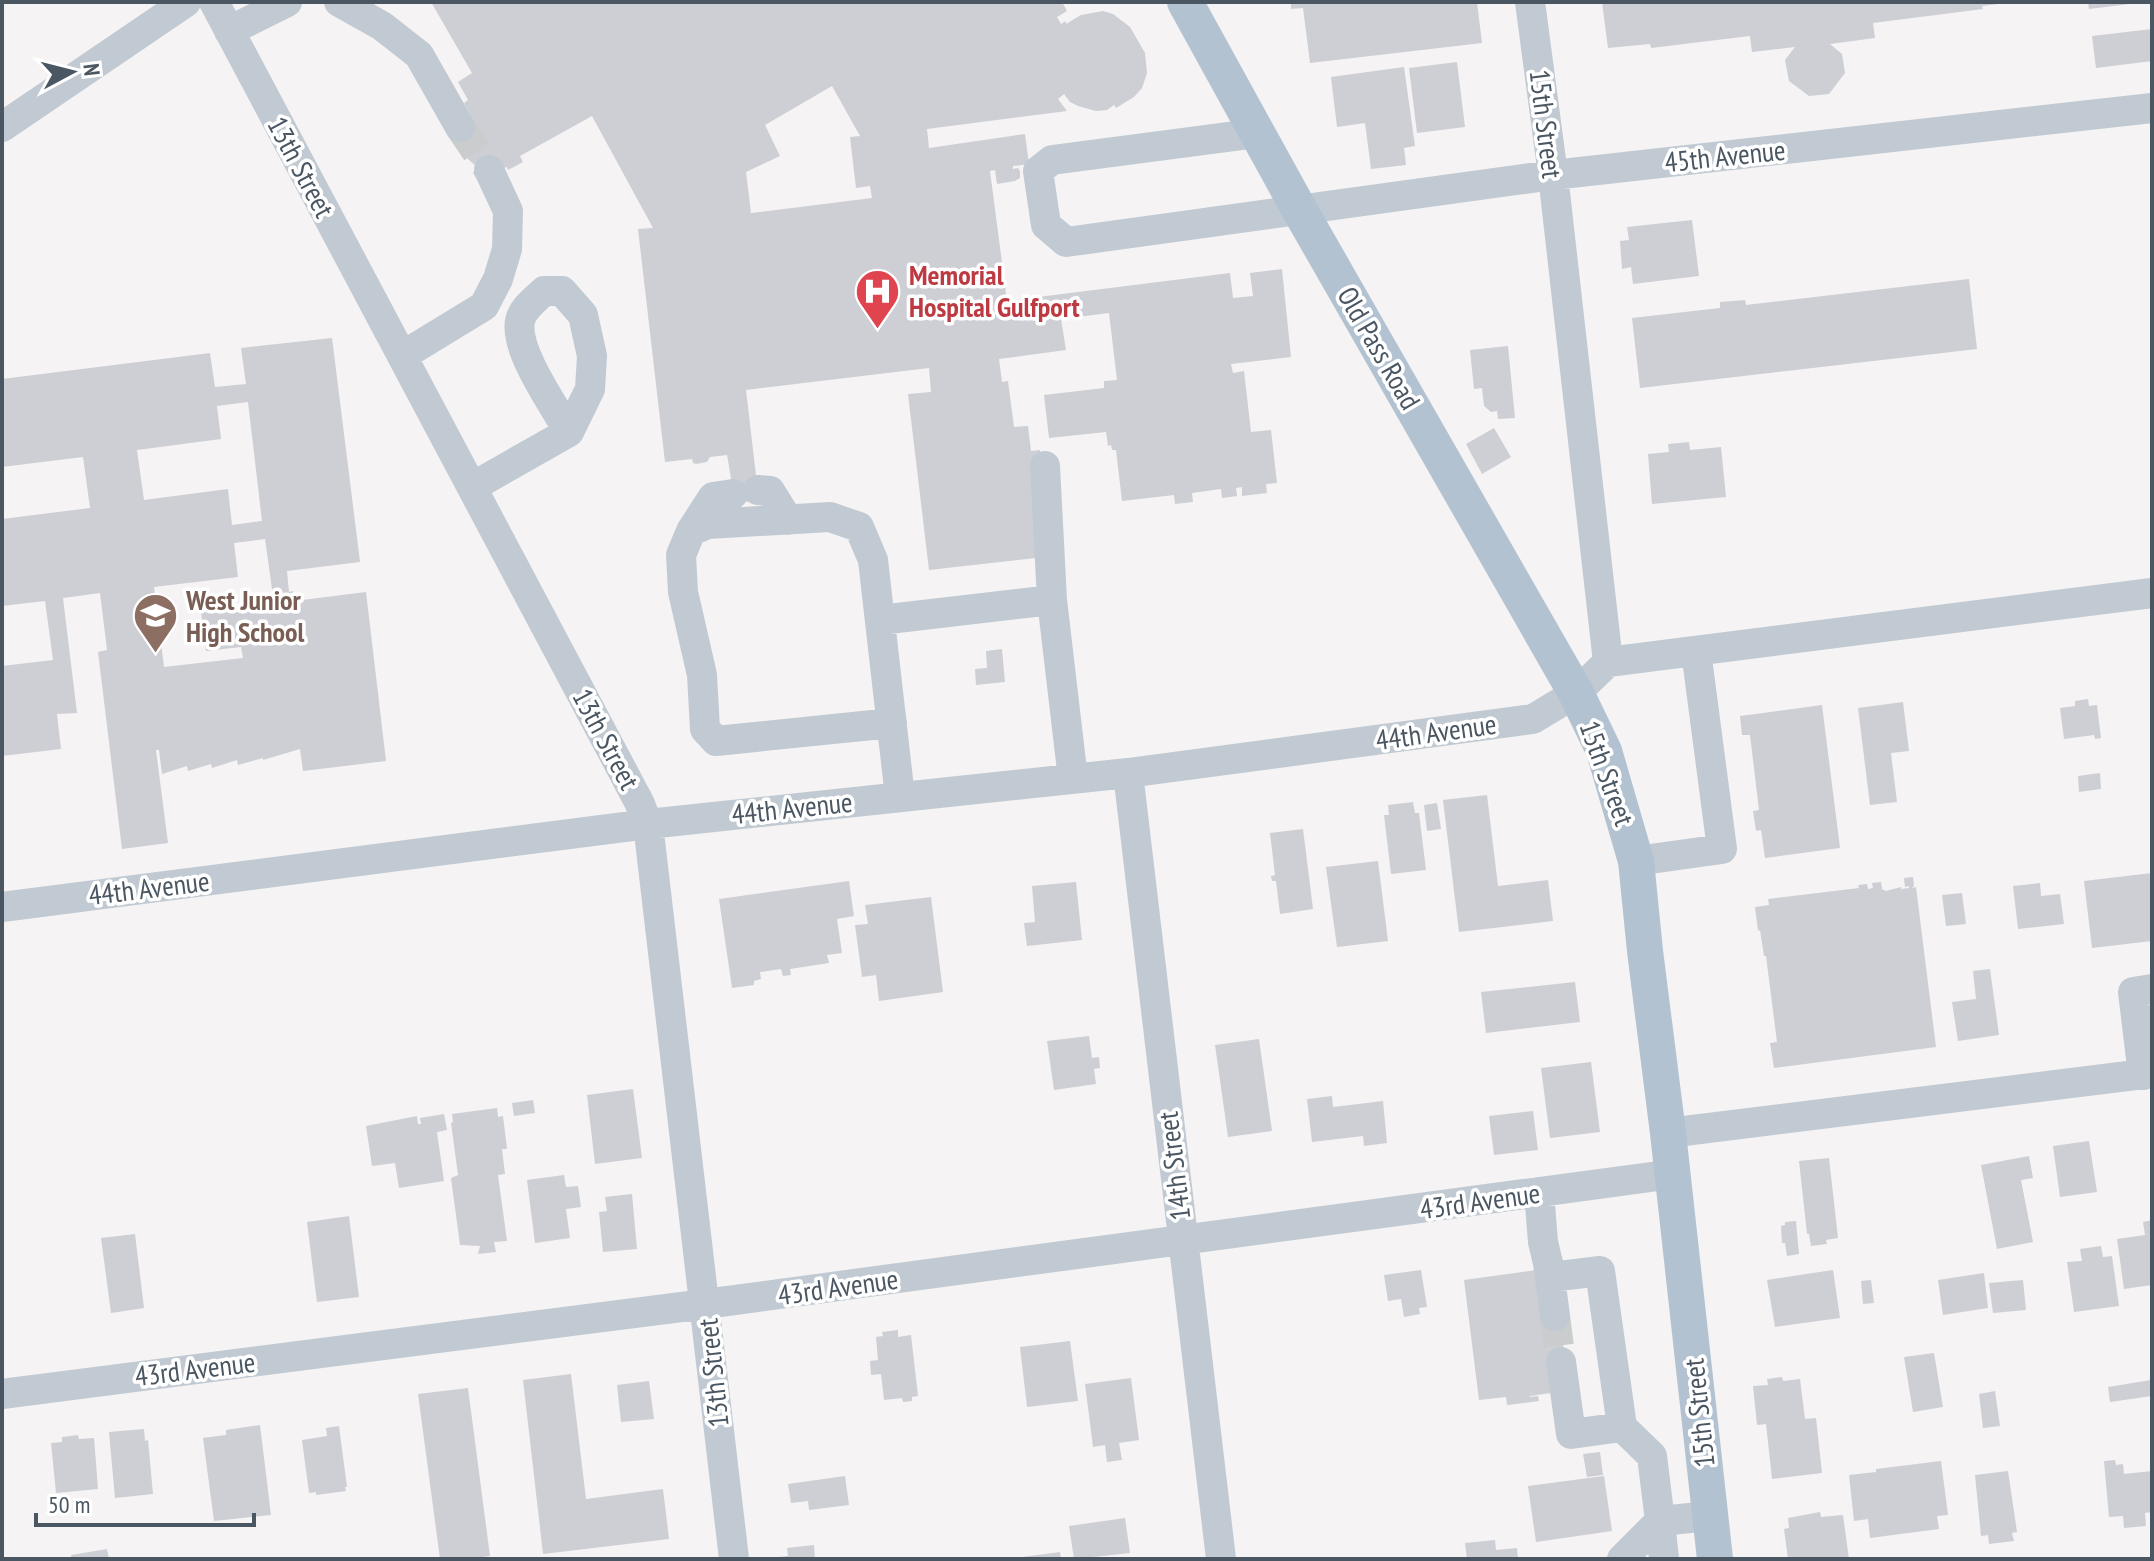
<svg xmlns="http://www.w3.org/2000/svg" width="2154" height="1561" font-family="'PT Sans Narrow',sans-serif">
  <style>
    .building { fill: #cdcfd5; fill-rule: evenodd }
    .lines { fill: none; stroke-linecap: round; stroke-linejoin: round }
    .minor-tunnel { stroke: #caccce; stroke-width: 30; stroke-dasharray: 30 15; stroke-linecap: butt }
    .minor { stroke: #c1cad2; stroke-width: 30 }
    .major { stroke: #b3c2d1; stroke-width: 36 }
    .labels { text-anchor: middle; stroke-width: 7; stroke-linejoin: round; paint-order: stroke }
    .street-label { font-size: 28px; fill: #4a5661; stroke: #fff }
    .health-label { font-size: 28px; font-weight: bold; fill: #be3a42; stroke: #fff; text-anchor: start }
    .education-label { font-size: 28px; font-weight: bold; fill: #785e54; stroke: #fff; text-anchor: start }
  </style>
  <rect width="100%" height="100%" fill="#f5f3f3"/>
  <path class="building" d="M431,2H1062L1067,11L1057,17L1061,24L1066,21V24L1081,15L1103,11L1113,14L1130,27L1145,53L1147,73L1142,88L1134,97L1116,108L1114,105L1107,110L1096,111L1078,106L1070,102L1064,94L1058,99L1067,111L927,129L929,148L1025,134L1029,164L1013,166V169L1018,168L1020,171V178L1015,181L997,184L995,170L990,171L1007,301L1230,273L1233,298L1253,296L1250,273L1282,269L1291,357L1231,364L1233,373L1244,371L1251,432L1271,430L1277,483L1266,484L1267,493L1242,496V487L1236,488L1237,496L1222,498L1221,489L1192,493L1193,502L1175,504L1174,495L1122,501L1116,450H1112L1111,445L1108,446L1106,432L1049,438L1044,395L1104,388V381L1117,380L1109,313L1061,319L1066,350L999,359L1002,382L1008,381L1014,427L1028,426L1031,451L1040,450L1044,557L929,570L908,394L931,392L929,368L746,390L757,484L750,502L735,501L727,455L710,457L707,462L696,464L693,463L692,459L665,462L638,229L653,228L592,116L520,156L523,162L508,170L507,167L501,169L477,167L468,159L463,151L460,138V127L470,114L464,103L468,100L458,82L472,73ZM832,86L860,136L850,137L856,188L870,186L872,198L751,213L746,172L780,156L765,125Z
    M1291,2H1477L1482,43L1310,63L1303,8L1291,9Z
    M1602,2H1998V4L1982,6L1983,9L1873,23L1875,38L1830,44L1842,54L1845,73L1829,94L1809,96L1789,81L1785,60L1795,47L1752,52L1750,36L1651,48L1650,44L1608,48Z
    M2088,2H2130V4L2089,9Z
    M2152,29V61L2096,68L2092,36Z
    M1457,62L1465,127L1417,133L1409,68Z
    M1404,67L1415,146L1404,148L1406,165L1371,169L1365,123L1337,127L1331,77Z
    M1692,220L1699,276L1633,284L1631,267L1622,269L1620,241L1629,240L1627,227Z
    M1969,279L1977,349L1640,388L1632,318L1720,308V302L1745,300L1746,305Z
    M332,338L360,562L287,571L289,592L293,591L294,601L366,592L386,761L303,771L300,749L263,760V758L238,765L237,760L212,768L211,764L188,771L187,766L162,774L159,750H156L168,843L122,849L98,652L107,650L100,593L63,598L77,713L57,714L61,749L2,756V666L53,660L45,601L2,606V519L90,508L83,457L2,467V379L210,353L215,387L246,384L241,348ZM248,402L262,521L232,525L228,489L144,500L137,450L221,439L217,406ZM265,539L273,596L270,597L271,603L201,612L206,651L241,647L243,658L164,667L154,587L238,577L234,543Z
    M1508,346L1515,418L1498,419L1497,411L1491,412L1484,406L1482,388L1474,389L1470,350Z
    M1494,428L1511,457L1482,474L1466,444Z
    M1689,442L1690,450L1721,447L1726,497L1652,504L1648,454L1669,452L1668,444Z
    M1002,649L1005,682L976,685L975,669L987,668L986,651Z
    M2088,699L2089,706L2097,705L2101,738L2095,739L2094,735L2064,739L2060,708L2075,706V701Z
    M1903,702L1909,751L1891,753L1897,802L1870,805L1858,708Z
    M1822,705L1840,848L1765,858L1761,830L1756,831L1753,811L1759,810L1750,735H1742L1740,716Z
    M2100,773L2101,789L2079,792L2078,776Z
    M1487,795L1498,886L1548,880L1553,921L1459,932L1443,800Z
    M1413,802L1415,813H1419L1426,870L1391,874L1384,815H1389L1388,805Z
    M1437,803L1441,829L1427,831L1424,805Z
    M1303,829L1313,909L1280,914L1276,881H1272L1271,876L1275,875L1270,833Z
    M1378,861L1388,941L1337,947L1326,867Z
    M2152,873V941L2092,948L2084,881Z
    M1913,877L1914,886L1912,888L1916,887L1936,1047L1774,1068L1770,1043L1777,1042L1766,956H1764L1760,930L1758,931L1755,907L1769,905L1768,899L1859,888L1858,885L1867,884L1868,889L1873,888L1872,883L1881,882L1882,889L1886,891L1901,887V889L1909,888V886L1905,887L1904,878Z
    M849,881L854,916L837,919L842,953L827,955L829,963L790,969L791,975L783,976L781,969L760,972L761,979L754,981V985L732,988L719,899Z
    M1076,882L1082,940L1027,946L1024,923L1035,922L1032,886Z
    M2040,883L2041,896L2060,894L2064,924L2018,929L2013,886Z
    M1962,893L1966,924L1946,926L1942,895Z
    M931,897L943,992L879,1001L876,975L862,977L855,925L868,924L865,905Z
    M1990,969L1999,1035L1958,1041L1952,1002L1976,999L1973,971Z
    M1575,982L1580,1022L1486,1033L1481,992Z
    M1089,1036L1092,1058L1099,1057L1100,1068L1094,1069L1096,1084L1054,1090L1047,1041Z
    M1259,1039L1272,1131L1228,1137L1215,1045Z
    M1591,1062L1600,1132L1550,1138L1541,1068Z
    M633,1089L642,1158L595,1164L587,1095Z
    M1332,1096L1333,1107L1383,1101L1387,1143L1364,1146L1363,1136L1312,1142L1307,1099Z
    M533,1100L535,1113L514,1116L512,1103Z
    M497,1108L498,1117L503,1116L507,1149H502L505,1174L498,1175L507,1241L494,1242L496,1252L478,1254L480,1246L460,1245L451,1178L458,1175L451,1123L453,1122L452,1114Z
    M1533,1111L1538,1150L1494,1155L1489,1116Z
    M444,1114L447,1130L437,1132L444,1181L399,1188L395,1163L372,1166L366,1126L417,1116L418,1124H421L420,1118Z
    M2089,1141L2097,1192L2060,1197L2053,1146Z
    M2029,1156L2033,1178L2021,1180L2033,1242L1997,1249L1981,1165Z
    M1829,1158L1838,1238L1826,1240L1827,1244L1811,1246L1809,1234H1807L1799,1161Z
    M564,1175L566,1187L578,1186L581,1207L566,1209L570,1238L535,1243L527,1180Z
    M632,1194L637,1249L603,1252L599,1212L607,1211L605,1197Z
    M349,1216L359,1297L317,1302L307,1222Z
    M2152,1220V1285L2124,1289L2117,1239L2145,1235L2143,1222Z
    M1796,1221L1799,1254L1787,1256L1785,1243H1782L1781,1226L1785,1225V1222Z
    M135,1234L144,1308L111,1313L101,1238Z
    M2101,1246L2103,1257L2112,1256L2119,1306L2074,1312L2067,1262L2082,1261L2080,1249Z
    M1421,1270L1427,1307L1419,1308L1420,1314L1404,1317L1401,1299L1388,1301L1384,1275Z
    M1536,1270L1560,1315L1565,1361L1551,1393L1530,1396V1397L1538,1396L1539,1401L1507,1405L1506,1397L1479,1400L1464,1280Z
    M1833,1270L1840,1318L1775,1327L1767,1280Z
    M1984,1273L1988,1308L1943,1315L1938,1280Z
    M1871,1280L1874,1303L1863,1304L1861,1281Z
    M2023,1280L2026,1310L1993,1313L1989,1283Z
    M898,1330V1337L911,1335L918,1396L912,1397V1401L903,1402L902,1398L884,1400L881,1374L871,1375L870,1361L878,1360L876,1337L883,1336L882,1332Z
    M1070,1341L1078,1401L1027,1407L1020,1347Z
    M1934,1353L1943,1407L1913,1412L1904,1357Z
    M571,1374L586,1499L663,1489L669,1539L543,1554L523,1380Z
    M1782,1377L1783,1381L1800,1379L1805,1419L1816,1418L1822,1473L1772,1479L1766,1424L1757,1425L1753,1386L1768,1385L1767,1379Z
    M1131,1378L1139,1440L1119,1443L1122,1460L1107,1462L1105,1445L1093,1447L1085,1384Z
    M2151,1380L2152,1396L2110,1402L2108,1387Z
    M649,1381L654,1419L621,1422L617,1385Z
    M468,1388L490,1556L469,1559H440L418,1394Z
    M1995,1391L2000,1426L1983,1428L1979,1394Z
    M260,1425L271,1515L214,1521L203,1438L226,1435V1430Z
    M339,1426L347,1487H345L346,1491L316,1495V1492L309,1493L302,1440L327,1436L326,1428Z
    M144,1429L145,1441L148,1440L153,1494L115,1498L109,1432Z
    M78,1435L79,1439L94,1438L98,1489L56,1493L51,1443L62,1442V1437Z
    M1600,1452L1603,1475L1587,1477L1583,1454Z
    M2115,1460L2116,1465L2123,1464L2124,1474L2152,1471V1512L2145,1513L2146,1526L2124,1528L2123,1516L2109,1517L2104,1461Z
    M1941,1461L1948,1515L1937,1516L1939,1529L1870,1538L1868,1519L1854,1521L1849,1475L1876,1472V1469Z
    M2008,1471L2017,1532L2012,1533L2014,1541L1989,1544L1988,1535L1981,1536L1975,1475Z
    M845,1476L849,1505L809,1510L808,1501L791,1503L788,1484Z
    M1604,1476L1612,1531L1536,1542L1528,1486Z
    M1820,1512L1821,1517L1843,1515L1849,1559H1788L1784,1529L1789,1528L1788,1518Z
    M1125,1518L1130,1553L1074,1559L1069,1526Z
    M1495,1540L1496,1550L1517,1548L1518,1559H1467L1465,1543Z
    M814,1545L815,1559H779L778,1557L788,1556L787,1548Z
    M107,1549L109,1559H72L71,1555Z
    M1060,1552L1061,1559H1022V1557Z"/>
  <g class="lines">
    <path class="minor-tunnel" d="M460,127L489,170
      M1555,1316L1561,1362"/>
    <path class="minor" d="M214,2L639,802L648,824L734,1559
      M339,2L382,26L419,55L460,127
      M229,31L287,2
      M2,127L186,2
      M1258,133L1052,160L1038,171L1046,225L1066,242L1553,175L2152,108
      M402,356L484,306L498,279L507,249L508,211L489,170
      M1045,466L1052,600
      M472,487L569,432L590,389L592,356L583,315L562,291H544C535,300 522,309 520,321C514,350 555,407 569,432
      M758,490L770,491L788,520
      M691,531L713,497L733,494
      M880,620L1052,600L1073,779
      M1608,662L2152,593
      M892,723L716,741L705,729L702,675L683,592L681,555L691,531L708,524L830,517L859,527L873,560L900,797
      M1128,773L1221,1559
      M1636,861L1722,849L1696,651
      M2,907L648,824L1128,773L1533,719L1576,693L1608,662L1553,175L1530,2
      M2143,1075L2133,992L2152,989
      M1668,1133L2152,1073
      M1539,1192L1543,1242L1548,1263L1555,1316
      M1551,1277L1600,1271L1622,1427L1652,1456L1660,1521L1710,1516
      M1561,1362L1571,1434L1622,1427
      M2,1394L705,1304L1673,1174
      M1660,1521L1664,1559
      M1622,1559L1660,1521"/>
    <path class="major" d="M1185,2L1299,209L1576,693L1604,751L1636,861L1645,951L1668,1133L1715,1559"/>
  </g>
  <defs>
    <symbol id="hospital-pin" viewBox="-11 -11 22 30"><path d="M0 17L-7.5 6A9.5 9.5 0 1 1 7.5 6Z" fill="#e0444e" stroke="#fff"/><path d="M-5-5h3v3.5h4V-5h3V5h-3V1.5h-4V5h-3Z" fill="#fff"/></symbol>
    <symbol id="school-pin" viewBox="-11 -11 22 30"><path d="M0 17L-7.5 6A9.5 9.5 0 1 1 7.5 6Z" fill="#8d6e63" stroke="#fff"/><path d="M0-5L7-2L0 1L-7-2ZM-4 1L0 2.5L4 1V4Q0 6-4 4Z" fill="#fff"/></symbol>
  </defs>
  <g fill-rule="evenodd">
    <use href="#hospital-pin" x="852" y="266" width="51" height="69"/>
    <use href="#school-pin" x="130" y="590" width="51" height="69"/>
  </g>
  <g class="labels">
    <g class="street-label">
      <text transform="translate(1546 124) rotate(83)" y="10">15th Street</text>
      <text transform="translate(1725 156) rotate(-6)" y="10">45th Avenue</text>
      <text transform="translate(301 167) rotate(62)" y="10">13th Street</text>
      <text transform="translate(1379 348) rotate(60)" y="10">Old Pass Road</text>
      <text transform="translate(1436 732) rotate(-8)" y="10">44th Avenue</text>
      <text transform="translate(606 739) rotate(62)" y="10">13th Street</text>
      <text transform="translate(1607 773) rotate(70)" y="10">15th Street</text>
      <text transform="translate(792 808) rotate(-6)" y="10">44th Avenue</text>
      <text transform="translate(149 888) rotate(-7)" y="10">44th Avenue</text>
      <text transform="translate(1174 1166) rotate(-97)" y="10">14th Street</text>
      <text transform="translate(1480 1201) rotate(-8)" y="10">43rd Avenue</text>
      <text transform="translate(838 1287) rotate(-8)" y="10">43rd Avenue</text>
      <text transform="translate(195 1369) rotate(-7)" y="10">43rd Avenue</text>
      <text transform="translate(713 1373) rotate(-96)" y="10">13th Street</text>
      <text transform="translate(1699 1413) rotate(-96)" y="10">15th Street</text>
    </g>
    <g class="health-label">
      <text x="909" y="285">Memorial<tspan x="909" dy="32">Hospital Gulfport</tspan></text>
    </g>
    <g class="education-label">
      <text x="186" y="610">West Junior<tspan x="186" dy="32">High School</tspan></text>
    </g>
  </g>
  <rect width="2154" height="1561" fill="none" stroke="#4a5661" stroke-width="8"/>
  <g transform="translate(72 72) rotate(83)" stroke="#ffffff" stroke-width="6" paint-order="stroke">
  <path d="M0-6L14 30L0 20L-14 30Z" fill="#4a5661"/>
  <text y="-12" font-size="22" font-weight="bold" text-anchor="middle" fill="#4a5661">N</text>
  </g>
  <path d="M36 1513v12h218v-12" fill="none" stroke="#4a5661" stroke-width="4"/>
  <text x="48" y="1513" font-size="24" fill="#4a5661" stroke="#ffffff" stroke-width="6" paint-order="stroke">50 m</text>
</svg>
